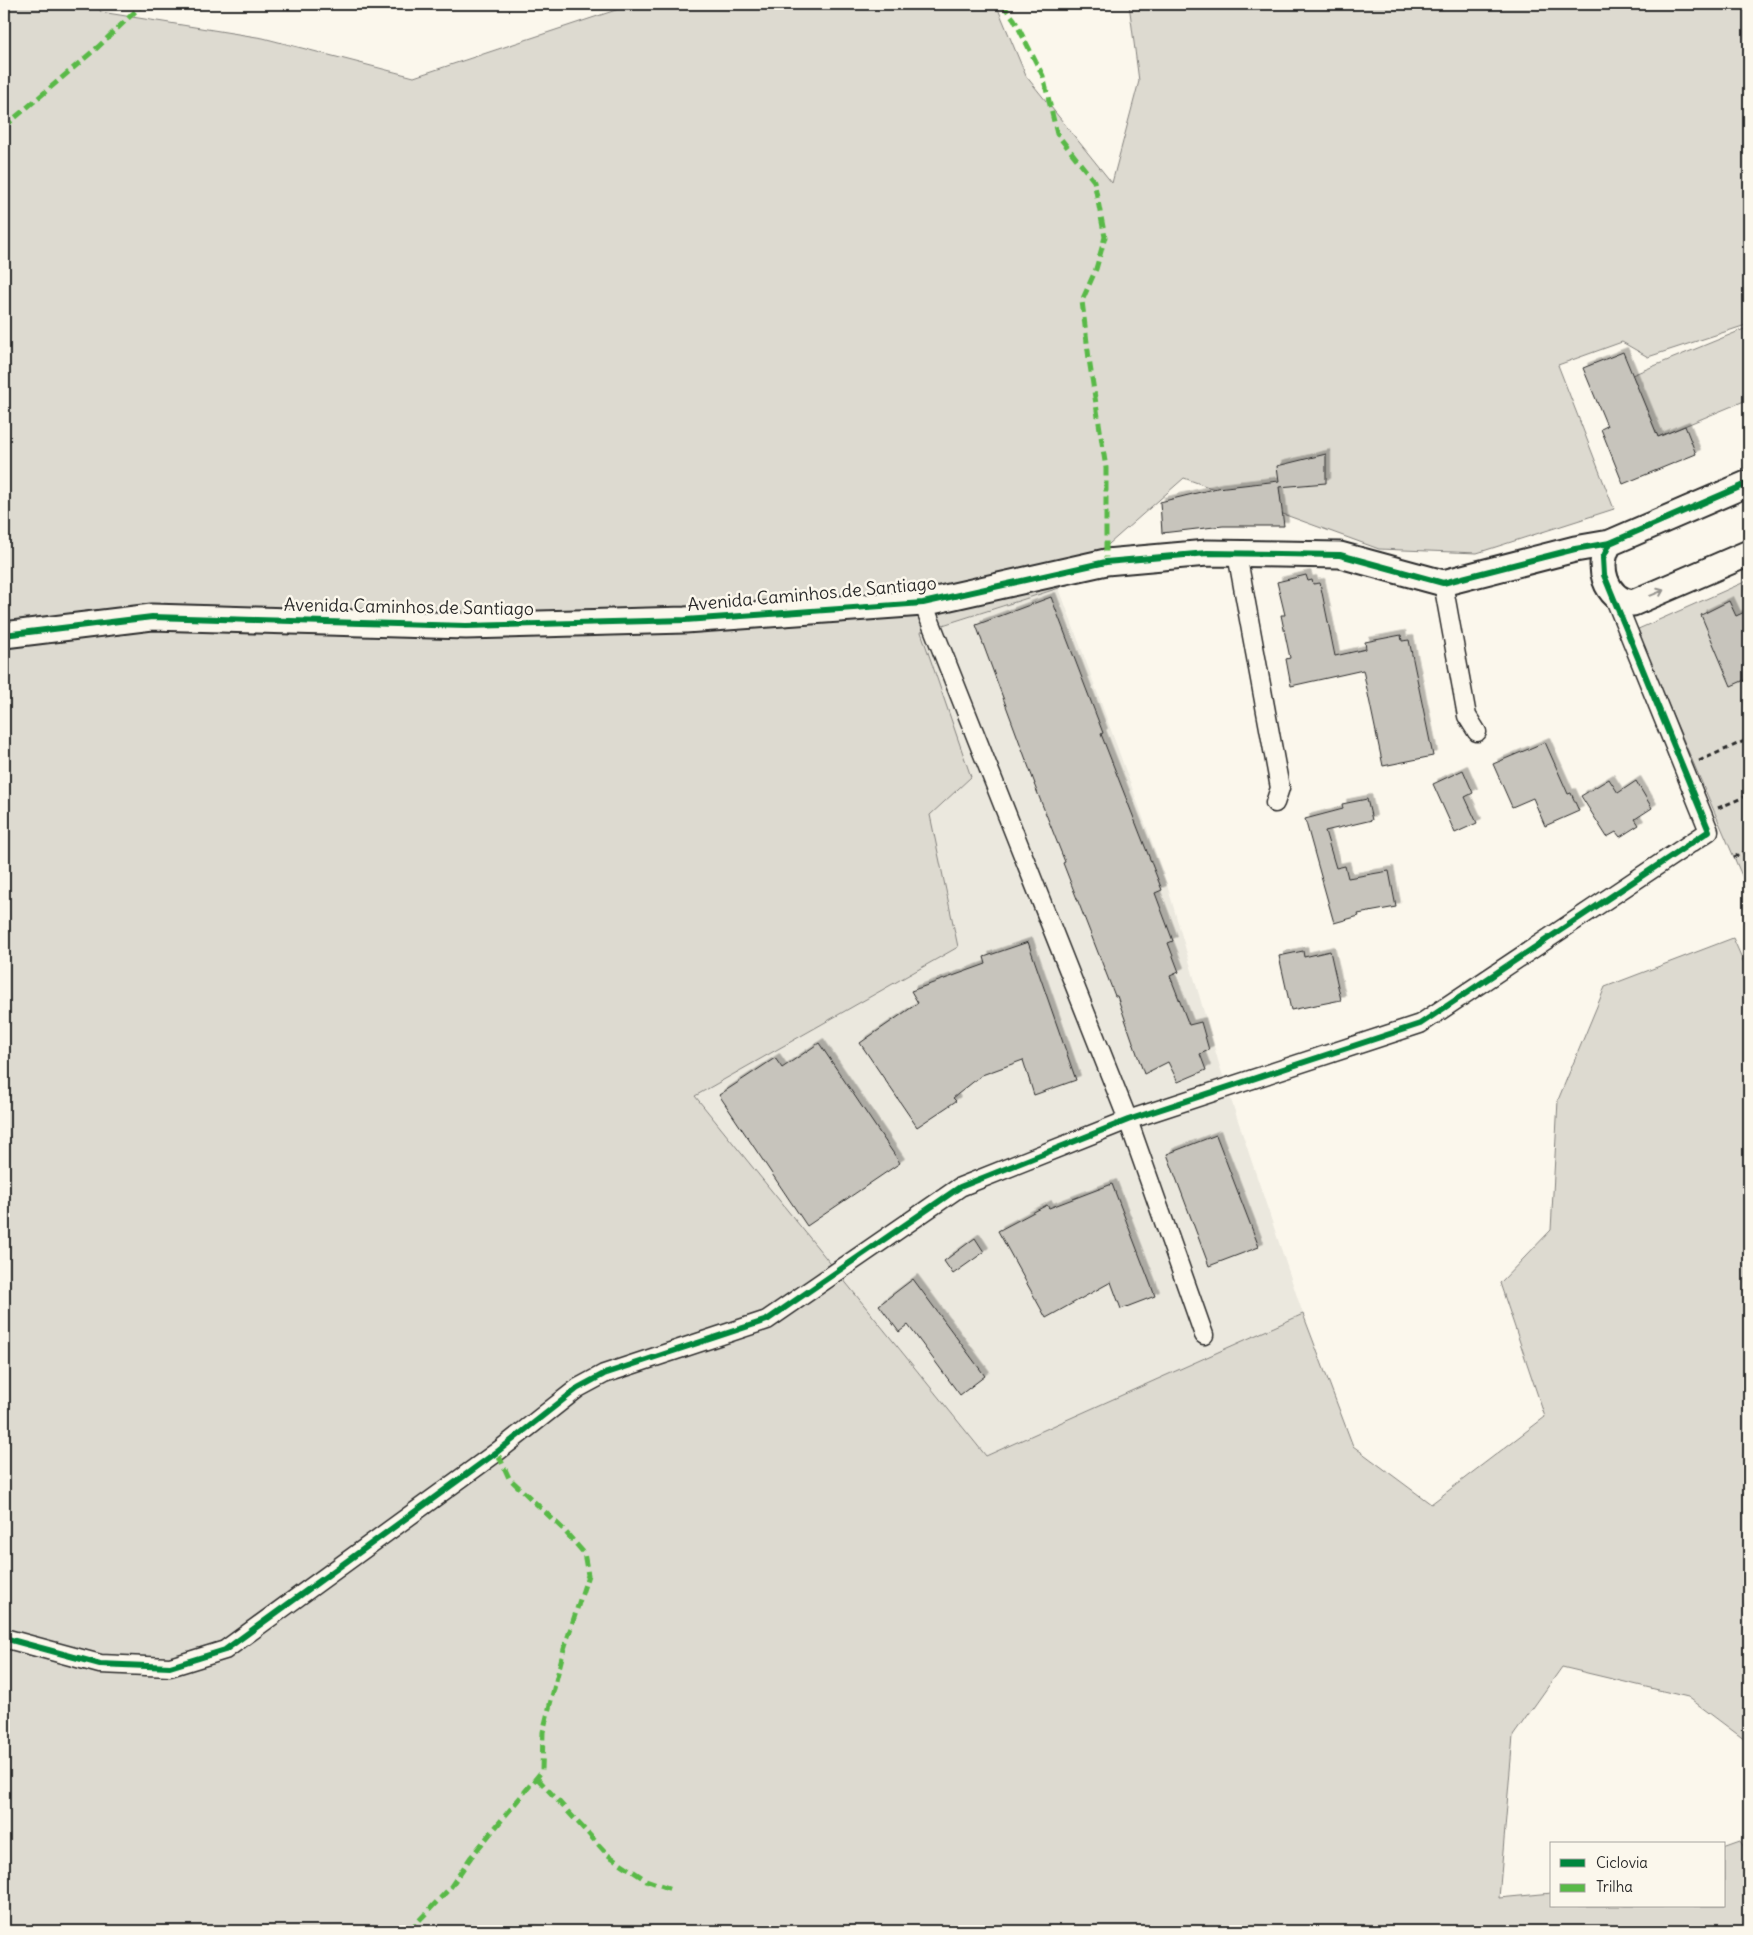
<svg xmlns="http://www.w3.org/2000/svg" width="1753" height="1935" font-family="Delius,sans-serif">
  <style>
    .built { fill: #ebe8de }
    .green { fill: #dddad0; stroke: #84827e }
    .building { fill: #c7c4bc; stroke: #2b2b2b; filter: url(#shadow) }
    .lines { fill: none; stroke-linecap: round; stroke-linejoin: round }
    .street-casing { stroke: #2b2b2b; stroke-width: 21 }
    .secondary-casing { stroke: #2b2b2b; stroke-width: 29 }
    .path { stroke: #2b2b2b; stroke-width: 3; stroke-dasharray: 5 4; stroke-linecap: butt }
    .street { stroke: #fbf7ec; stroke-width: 18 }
    .secondary { stroke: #fbf7ec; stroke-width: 25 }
    .quiet { stroke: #58b947; stroke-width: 5; stroke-dasharray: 10 5; stroke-linecap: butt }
    .cycleway-casing { stroke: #fbf7ec; stroke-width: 9 }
    .cycleway { stroke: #00873e; stroke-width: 6 }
    .oneway { stroke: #93918c }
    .labels { text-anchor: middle; stroke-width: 5; stroke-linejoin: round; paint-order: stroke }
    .street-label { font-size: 18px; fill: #2b2b2b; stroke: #fbf7ec }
  </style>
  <defs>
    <filter id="shadow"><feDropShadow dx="4.5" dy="-4.5" stdDeviation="0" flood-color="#0004"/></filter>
  </defs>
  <rect width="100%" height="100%" fill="#fbf7ec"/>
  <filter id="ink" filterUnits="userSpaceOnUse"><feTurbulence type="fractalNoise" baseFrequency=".02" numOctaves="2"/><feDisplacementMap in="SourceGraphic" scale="10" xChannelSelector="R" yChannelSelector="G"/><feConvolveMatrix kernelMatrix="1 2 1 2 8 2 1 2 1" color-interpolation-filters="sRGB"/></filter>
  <g filter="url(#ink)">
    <path class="built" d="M1059,588L1165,878L1220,1067L1303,1314L986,1456L695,1096L958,947L929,815L971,777L921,633Z"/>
    <path class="green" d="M4,4H95L101,12L263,38L414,77L634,4H996L1026,76L1112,183L1139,81L1129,4H1749V324L1648,357L1622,342L1558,365L1614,509L1477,553L1379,549L1184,478L1059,588L921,632L971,777L930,815L958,947L695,1096L986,1456L1303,1314L1353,1446L1431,1504L1545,1417L1500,1283L1551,1230L1558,1100L1605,987L1733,938L1749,974V1743L1688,1697L1562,1667L1513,1736L1499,1898L1552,1893V1906H1724V1847L1741,1841L1749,1853V1931H4Z
      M1749,327V399L1658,437L1632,375Z
      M1749,580V892L1636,630Z"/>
    <path class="building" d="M1623,352L1658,437L1685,426L1696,454L1623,484L1601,429L1607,426L1583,368Z
      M1326,454V483L1279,487L1284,526H1223L1162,533L1160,502L1217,488L1279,481L1277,466Z
      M1306,575L1308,581L1312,580L1313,584L1320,583L1335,656L1366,649L1365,642L1401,635L1402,641L1409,640L1433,756L1383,766L1363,670L1291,686L1286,659L1290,658L1281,615H1285L1277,582Z
      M1051,597L1103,733L1101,734L1162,890L1155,893L1173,941L1168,943L1179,972L1170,976L1189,1025L1201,1022L1209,1050L1200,1054L1206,1070L1178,1082L1168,1062L1144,1074L1117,996H1115L1063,863L1065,862L1034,784H1035L976,625Z
      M1729,601L1736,616L1749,610V678L1731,686L1701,615Z
      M1545,742L1568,794L1571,793L1579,811L1545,826L1533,798L1512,807L1493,764Z
      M1463,770L1473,793L1465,797L1477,823L1455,833L1433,784Z
      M1609,779L1618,793L1636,781L1652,808L1635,819L1639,825L1620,837L1616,832L1607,837L1581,796Z
      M1367,799L1372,820L1325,831L1336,868L1345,866L1348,878L1389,871L1396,907L1358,914L1359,916L1334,923L1305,819L1343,809L1342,804Z
      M1028,942L1076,1080L1034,1095L1023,1060L982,1075L953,1098L956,1101L917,1127L860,1043L918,1003L911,991L986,964L984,957Z
      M1303,951L1304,957L1330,951L1341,1000L1291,1010L1279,956Z
      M819,1043L900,1163L807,1226L719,1095L775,1058L782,1068Z
      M1216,1135L1259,1247L1209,1266L1167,1154Z
      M1112,1184L1155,1296L1121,1309L1111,1282L1046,1318L998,1231L1047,1205L1049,1208Z
      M975,1238L984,1252L953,1274L944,1261Z
      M913,1279L985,1376L960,1395L908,1325L899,1332L879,1305Z"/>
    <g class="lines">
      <defs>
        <path id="street" d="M1237,554L1280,788L1275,803
          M1443,583L1467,716L1477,732
          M923,603L1128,1120L1204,1335
          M4,1638L100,1664L170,1667L225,1650L497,1452L578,1388L604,1374L767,1320L960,1187L1128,1120L1420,1024L1709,831L1613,594"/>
        <path id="secondary" d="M1610,543C1595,564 1605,600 1633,603L1749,553
          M4,635L152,617L466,626L685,620L923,603L1106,562L1207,553L1340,555L1443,583L1575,549L1610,543L1749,483"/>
      </defs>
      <use href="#street" class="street-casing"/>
      <use href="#secondary" class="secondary-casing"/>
      <path class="path" d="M1699,761L1749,739
        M1718,808L1749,795
        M1734,857L1749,850"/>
      <use href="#street" class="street"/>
      <use href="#secondary" class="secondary"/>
      <path class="quiet" d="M1002,4L1014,19L1043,76L1057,134L1094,181L1105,237L1096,269L1082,301L1089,359L1106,468V562
        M4,127L98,47L143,4
        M537,1778L608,1855L646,1880L671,1889
        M409,1931L450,1888L471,1857L542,1771L543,1732L564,1649L588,1575L584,1553L563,1529L509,1478L497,1452"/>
      <defs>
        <path id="cycleway" d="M4,635L152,617L466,626L685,620L923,603L1106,562L1207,553L1340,555L1443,583L1575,549L1610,543L1749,483
          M4,1638L100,1664L170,1667L225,1650L497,1452L578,1388L604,1374L767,1320L960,1187L1128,1120L1420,1024L1709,831L1604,575L1603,558L1610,543"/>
      </defs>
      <use href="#cycleway" class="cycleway-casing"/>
      <use href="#cycleway" class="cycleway"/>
    </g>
    <defs><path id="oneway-shaft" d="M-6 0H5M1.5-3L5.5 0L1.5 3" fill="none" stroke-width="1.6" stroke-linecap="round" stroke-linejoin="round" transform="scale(1.25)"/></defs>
    <use class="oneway" href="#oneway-shaft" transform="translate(1657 593) rotate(-23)"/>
  </g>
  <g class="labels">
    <g class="street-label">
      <text transform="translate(812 594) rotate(-5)" y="6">Avenida Caminhos de Santiago</text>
      <text transform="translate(409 607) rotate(1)" y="6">Avenida Caminhos de Santiago</text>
    </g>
  </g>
  <rect width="1753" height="1935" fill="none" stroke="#fbf7ec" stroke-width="20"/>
  <rect x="10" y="10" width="1733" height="1915" fill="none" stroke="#2b2b2b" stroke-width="2" filter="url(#ink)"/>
  <rect x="1550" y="1842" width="175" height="65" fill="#fbf7ec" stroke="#a8a59f"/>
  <rect x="1560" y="1859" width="25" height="8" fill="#00873e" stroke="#a8a59f"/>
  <text x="1596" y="1868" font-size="15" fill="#2b2b2b">Ciclovia</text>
  <rect x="1560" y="1884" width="25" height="8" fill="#58b947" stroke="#a8a59f"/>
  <text x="1596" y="1892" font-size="15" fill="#2b2b2b">Trilha</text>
</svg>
